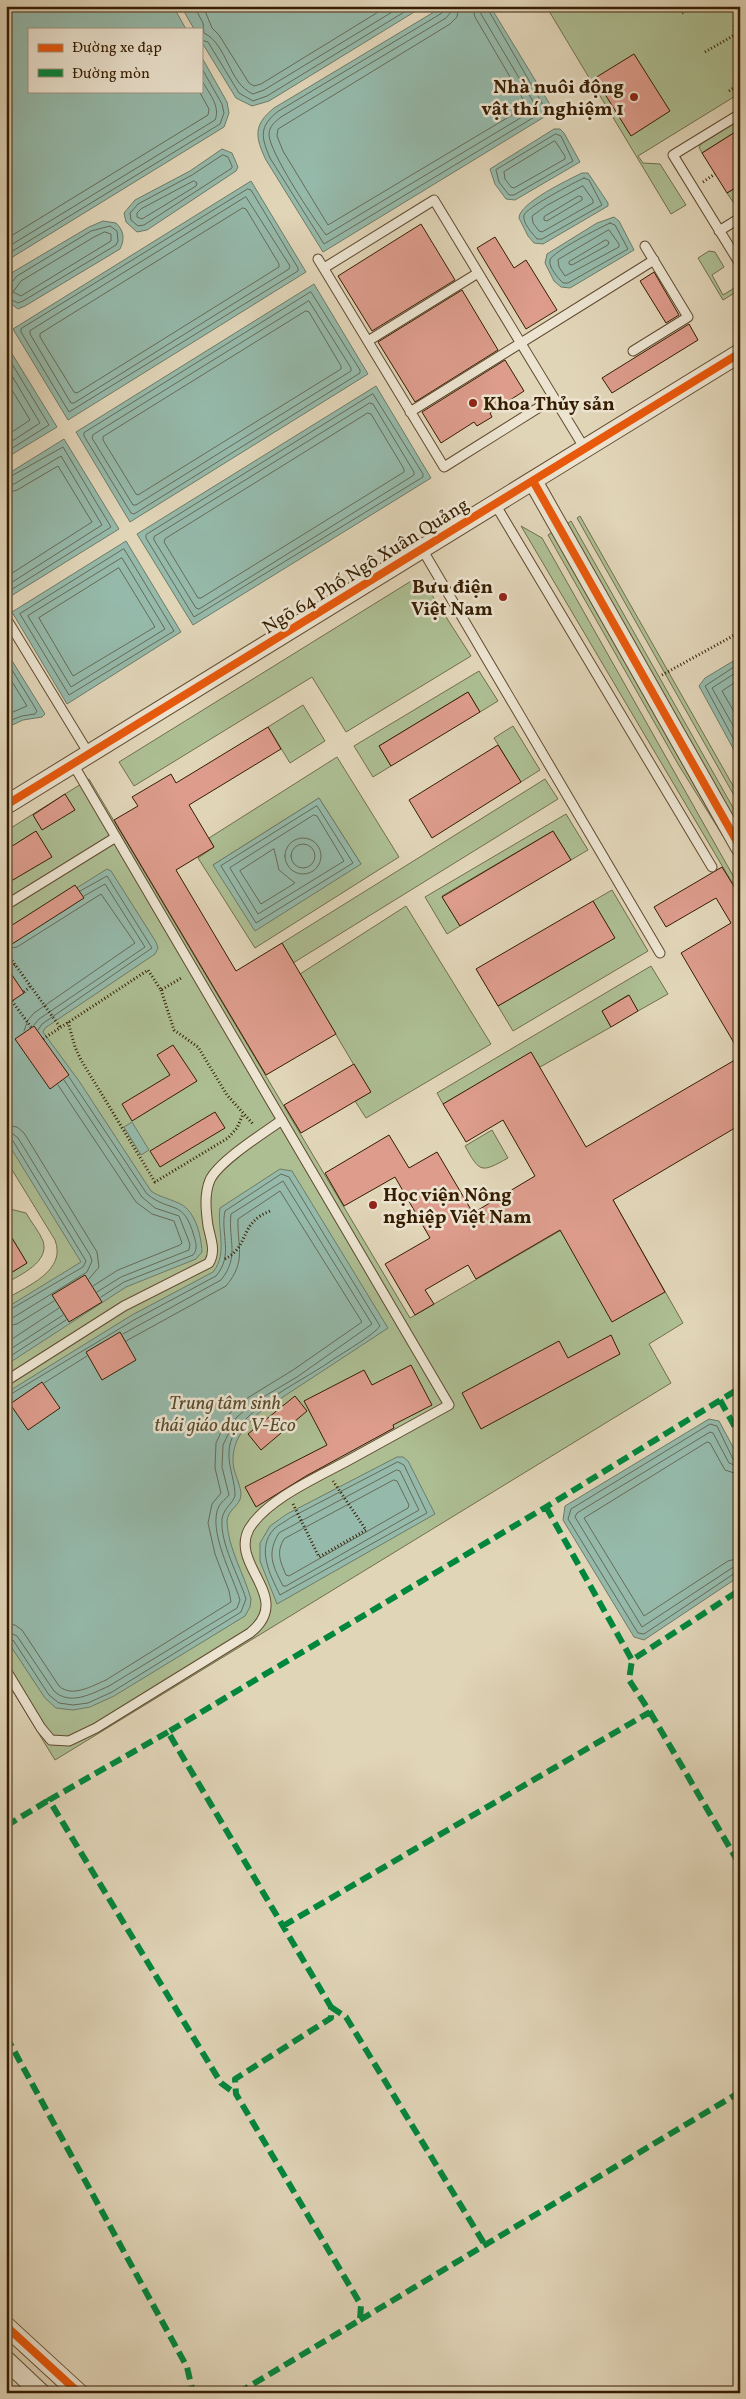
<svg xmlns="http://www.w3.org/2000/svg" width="746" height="2399" font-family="Vollkorn,serif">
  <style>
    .green { fill: #adbe93; stroke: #726e4a; fill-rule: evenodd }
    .water { fill: #95b9aa; stroke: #6f7b66 }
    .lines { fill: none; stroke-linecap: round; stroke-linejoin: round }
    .shore { stroke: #666b56; stroke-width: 1 }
    .building { fill: #dd9c8c; stroke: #361d01 }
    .service-casing { stroke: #614b2f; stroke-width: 11 }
    .minor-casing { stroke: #614b2f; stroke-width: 20 }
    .path { stroke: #361d01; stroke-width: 3; stroke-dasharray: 1 2.5; stroke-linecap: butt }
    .service { stroke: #ece4d1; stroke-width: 9 }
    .minor { stroke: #ece4d1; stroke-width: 18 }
    .quiet { stroke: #00873e; stroke-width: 6; stroke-dasharray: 12 6; stroke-linecap: butt }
    .cycleway-casing { stroke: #ece4d1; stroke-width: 11 }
    .cycleway { stroke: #e8590c; stroke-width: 8 }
    .poi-dot { fill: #8f2418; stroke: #ece4d1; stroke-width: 2 }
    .labels { text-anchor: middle; stroke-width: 5; stroke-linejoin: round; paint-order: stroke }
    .poi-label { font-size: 19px; font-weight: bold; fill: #361d01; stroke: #ece4d1; text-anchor: end }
    .street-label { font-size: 19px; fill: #361d01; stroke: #ece4d1 }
    .park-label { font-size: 19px; font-style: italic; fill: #5a4d2d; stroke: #ece4d1 }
  </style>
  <rect width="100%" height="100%" fill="#e1d5b8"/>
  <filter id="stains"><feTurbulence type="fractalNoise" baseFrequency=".004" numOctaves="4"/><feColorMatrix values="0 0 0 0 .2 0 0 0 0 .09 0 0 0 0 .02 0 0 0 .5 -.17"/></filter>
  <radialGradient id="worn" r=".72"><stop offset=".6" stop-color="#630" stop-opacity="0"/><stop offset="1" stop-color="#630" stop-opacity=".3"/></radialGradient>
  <path class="green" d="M546,6H740V99L737,95L638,156L643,163L660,164L686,205L671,214Z
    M740,120V129L702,153L699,147L701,144Z
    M740,185V204L738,205L733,202L727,193Z
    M709,251L715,252L724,267L712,275L723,295L736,287L739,290L723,300L698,258Z
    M580,516L740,798V806L577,518Z
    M571,521L740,820V829L567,524Z
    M521,526L542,538L740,888V896Z
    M552,532L723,836L678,764L548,535Z
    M416,578L423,581L471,656L346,732L312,677L134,786L119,762Z
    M479,671L498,701L480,712L468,692L379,746L391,766L373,777L354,746Z
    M303,705L325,741L290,763L268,727Z
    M513,726L540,770L521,782L494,738Z
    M337,757L399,857L255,948L198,858L214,847L209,838ZM319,798L361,864L213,865Z
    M89,779L410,1318L613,1200L683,1323L649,1344L671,1383L55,1760L6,1680V1299C27,1286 67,1271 55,1240L6,1160V831Z
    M545,779L558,799L293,963L282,943Z
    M566,814L588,850L571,860L553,831L442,896L460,926L447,934L425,897Z
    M612,890L648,951L513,1031L498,1006L614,938L593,901Z
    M406,906L491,1044L366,1118L355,1101L370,1092L300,974Z
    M651,966L668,994L638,1011L628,995L602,1011L611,1027L540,1067L531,1053L443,1104L437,1093Z
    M492,1130L508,1158C481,1173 480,1173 465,1146Z
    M6,1208L26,1213C31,1222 39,1231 43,1241C50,1262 20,1275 6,1283V1276L27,1263L6,1228Z"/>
  <path class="water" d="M6,6H173L186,29H29V91H201V56L227,102L229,113L224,127L6,261Z
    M181,6H424L269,101L252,106L236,98L201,41V29H194Z
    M444,6H490L554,111L323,252L266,160C255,137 253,125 274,108Z
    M554,129H560L564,133L580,162L515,200L506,199L495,184L490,169Z
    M222,149L232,153L238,167L236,171L147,230L137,232L126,222L124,213L135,200L190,171Z
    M582,173H588L608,203V206L543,244L534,243L528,236L519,218C519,203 568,180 582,173Z
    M251,181L306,272L68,420L13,329Z
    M614,217L619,221L634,250L570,288L561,287L554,281L545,263L547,254L597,223Z
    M103,221L116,223C124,231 125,239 120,249L25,306L18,309L6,300V283L13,272L89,227Z
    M314,284L368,374L130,522L76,432Z
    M6,344L57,427L6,458Z
    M376,386L431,478L193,625L137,534Z
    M64,439L119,529L6,599V475Z
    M126,541L181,632L67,704L12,612Z
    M6,651L45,714L42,717L23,720L6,728Z
    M740,657V761L699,686L705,678Z
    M319,798L361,864L255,931L213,865Z
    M107,869L111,871L156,942L158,948L155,954L45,1028L43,1032L79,1081L151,1191C160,1197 167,1198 176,1202C195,1208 201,1234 202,1252L196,1259L126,1287L6,1365V1308L81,1262L6,1140V932Z
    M132,1122L149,1150L141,1155L124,1127Z
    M280,1169L292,1171L388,1328L260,1412C243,1427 229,1445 234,1469C236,1477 241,1487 241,1495C240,1507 227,1509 227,1522C228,1548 244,1574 251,1599L250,1607L245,1616L114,1696L90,1707L73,1710L56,1708L45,1698L6,1639V1393L132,1315L213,1272C228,1253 217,1230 220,1208Z
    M709,1419L719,1421L740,1460V1576L644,1640L634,1637L563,1520L565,1506Z
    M397,1457H403L408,1461L435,1514L277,1604L260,1561V1543L270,1526L287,1514Z"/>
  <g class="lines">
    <path class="shore" d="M194,6L203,23L204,33C228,45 228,83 253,94L264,90L402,6
      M203,6L212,28L219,35L249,83L254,86L261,84L388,6
      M445,6L442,13L277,112C259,127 261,137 270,158L324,244L546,110L486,6
      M452,6L451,12L446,18L281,117C275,122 269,126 269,135C270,153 313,218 326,235L537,108L481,14L480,6
      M459,6L457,17L450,24L278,129L277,136L283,151L328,225L527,106L475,17L472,6
      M201,40L208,42L239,93L253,101L267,96L414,6
      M556,134L561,136L573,161L514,195H509L499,182L496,170Z
      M555,141L565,156V159L514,188L511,187L505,179L504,172Z
      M223,155L228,157L232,166V168L144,225L138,226L131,220L130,213L138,204L192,175Z
      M584,178L589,180L602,205L542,239H537C533,234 522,223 524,215C526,208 575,182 584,178Z
      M194,181L197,183L196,186L142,219L137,217V213L141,209Z
      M583,186L593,200V203L542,232L539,231L533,223L532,216L546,206Z
      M248,189L251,190L298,268V271L69,412L21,332V329Z
      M579,196L582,197V200L547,221L544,220V217Z
      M246,197L290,266L289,269L74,403H71L30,334V331Z
      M243,208L246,209L279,264V267L77,393L74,392L40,337V334Z
      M610,223L615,225L628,249L568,283H563C559,279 548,267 550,260C552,252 601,227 610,223Z
      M609,230L619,244V247L565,276L559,267L558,260Z
      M105,232L111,234V241L21,296L13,292L21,281L94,237Z
      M6,239L208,115L209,109L199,91
      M606,240L609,242L608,245L572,265L569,264V262Z
      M6,248L215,120C221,106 208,92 201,79
      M6,255L220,124L224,113L222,104L201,67
      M6,284L11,283L17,276L91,231L110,226L117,231L118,241L116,245L23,301L18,303L6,297
      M311,292L360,370V373L134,514L131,513L84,436V433Z
      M309,301L351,368V371L136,505H133L92,438L93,435Z
      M306,311L309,312L341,366V369L138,495L136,494L103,440V437Z
      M6,354L49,425L6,452
      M6,366L40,423L6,445
      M6,380L30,420L6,436
      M373,394L423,474V477L194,617L146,538V535Z
      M370,403L373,404L414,472V475L199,609L196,608L154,540V537Z
      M368,413L371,414L404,469V472L201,598H198L164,542L165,539Z
      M6,479L63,447L111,527L6,593
      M6,485L14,484L61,456L102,525L6,586
      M6,493L17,490L58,466L92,522L6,577
      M124,549L174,631L69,695L20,614Z
      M122,558L165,629L71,687L28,616Z
      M119,568L155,627L73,676L39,618Z
      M6,660L37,711L35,714L22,716L6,722
      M740,663L705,686L740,751
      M740,670L712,688L740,738
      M6,672L27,706L6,715
      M740,679L722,691L740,722
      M317,806L353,863L256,923L221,866Z
      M314,815L317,816L344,861L258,914L230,868Z
      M285 856a18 18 0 1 1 36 0a18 18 0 1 1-36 0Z
      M291 856a12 12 0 1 1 24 0a12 12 0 1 1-24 0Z
      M274,849L279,870L295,883L261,904L240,871Z
      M6,949L17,947L101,894L135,943L34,1013L28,1020L24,1031
      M34,1025L39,1019L145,947L105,884L84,896
      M38,1030L42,1024L152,948L107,876L80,891
      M69,1077L147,1194C172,1214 183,1198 194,1236C196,1243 198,1249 193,1255L124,1282L101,1297
      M64,1080L142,1197L155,1208L179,1216L190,1244L189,1250L121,1277L97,1292
      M58,1085L136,1202L152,1214L174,1221L182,1243L180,1245L118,1270L93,1286
      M6,1125L17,1127L24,1133L97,1252L99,1267L89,1279
      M6,1132L13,1134L18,1138L90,1255L92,1261L87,1272L14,1317L6,1319
      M6,1139L13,1141L86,1261L83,1267L6,1312
      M6,1326L17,1324L54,1301
      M6,1343L59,1308
      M6,1352L63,1315
      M6,1359L66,1320
      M44,1383L87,1356
      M6,1397L134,1320L216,1276C234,1255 220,1234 225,1211L281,1174L289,1177L380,1326C374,1335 339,1355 328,1363C300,1382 238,1411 230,1444C226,1462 234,1476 235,1493C236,1502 224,1506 222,1519C220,1544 239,1576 246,1599L241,1612L112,1692L88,1703L73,1705L59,1703L49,1695L13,1640L6,1638
      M740,1461L733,1459L717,1426L710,1424L571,1509L568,1519L638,1633L644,1634L735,1573L740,1572
      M398,1462L404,1465L427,1513L280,1595C270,1575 256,1548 274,1529C278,1525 285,1522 290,1518Z
      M740,1467L729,1463L713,1433L710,1432L577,1513L575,1517L642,1627L732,1568L740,1566
      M397,1470L400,1471L419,1510L286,1586H283C273,1566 266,1554 279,1533Z
      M740,1475L725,1470L710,1443L707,1442L584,1518L644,1616L728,1561L740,1558
      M394,1480L397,1481L409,1505L408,1508L289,1576L286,1575C280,1561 276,1552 284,1539Z
      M6,1624L15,1625L22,1630L59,1686C72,1698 92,1686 106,1680L231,1602L229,1591L215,1554L208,1523L212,1504L221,1493L215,1468L216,1443L230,1413L249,1397L293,1370L362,1322L280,1191L238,1219C237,1246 247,1261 226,1286L126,1341
      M6,1631L17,1636L54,1691C70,1706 91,1694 109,1686L237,1608L240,1600C233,1576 207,1530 219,1506C221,1502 226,1499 229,1495L222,1467L223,1445L236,1418L253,1403L297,1377L372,1324L283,1181L231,1214C228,1241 240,1256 221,1280L123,1334"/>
  </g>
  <path class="building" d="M634,54L670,111L631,136L595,78Z
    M740,129V185L727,193L702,153Z
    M421,224L455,280L372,331L338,276Z
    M495,237L514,268L526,260L557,310L526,329L477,248Z
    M654,272L679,315L666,323L640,281Z
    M462,290L498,350L415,402L378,342Z
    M689,324L698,340L612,393L602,378Z
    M505,360L524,391L490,413L492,417L477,426L474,422L441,443L422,412Z
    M468,692L480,712L391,766L379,746Z
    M268,727L281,749L189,805L214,847L176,870L236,971L282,943L336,1034L266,1075L114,820L138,806L132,797L171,774L176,783Z
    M498,745L521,782L432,838L409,800Z
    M65,794L75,810L42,830L33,815Z
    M36,831L52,857L6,884V850Z
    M553,831L571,860L460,926L442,897Z
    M722,867L740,896V1053L681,953L731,923L716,898L666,927L654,907Z
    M75,885L84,898L12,944L6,935V929Z
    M593,901L615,938L498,1006L476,969Z
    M6,966L24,993L6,1005Z
    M629,995L638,1011L611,1027L602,1011Z
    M34,1026L69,1075L50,1089L15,1039Z
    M173,1045L197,1081L132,1121L122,1104L170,1075L157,1055Z
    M531,1052L586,1147L740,1057V1125L613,1200L665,1292L612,1322L560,1230L476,1279L468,1265L425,1290L434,1304L415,1315L385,1264L430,1238L395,1177L344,1206L325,1173L389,1135L409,1168L437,1152L473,1213L535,1176L503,1120L466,1142L443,1104Z
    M354,1064L371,1092L301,1133L284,1105Z
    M215,1112L225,1128L160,1167L150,1151Z
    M6,1228L27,1263L6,1276Z
    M85,1275L102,1302L69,1322L52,1295Z
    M120,1332L136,1360L102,1380L86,1352Z
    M611,1335L620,1354L481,1429L462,1393L559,1341L568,1358Z
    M411,1365L432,1405L393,1425L394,1428L306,1476L256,1507L245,1487L327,1445L304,1401L364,1370L372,1385Z
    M42,1382L60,1408L28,1430L10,1404Z
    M295,1396L307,1411L261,1450L248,1434Z"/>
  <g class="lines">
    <defs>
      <path id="service" d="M740,114L673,155L740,264
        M719,231L740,218
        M318,259L444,467L554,398
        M324,268L434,200L585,449
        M368,341L478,273
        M633,351L688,317L645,246
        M410,412L654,260
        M495,504L712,867
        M422,549L660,953
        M6,618L89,754
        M6,905L116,837
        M6,1381L124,1306L209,1263C216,1251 211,1240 208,1226C206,1211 204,1194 210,1180C219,1161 264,1133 282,1120
        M6,1670L41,1728L51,1740L69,1741L96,1728L250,1633C295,1597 229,1566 249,1529C267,1499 318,1477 349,1460C382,1442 416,1423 449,1405L73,764"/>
      <path id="minor" d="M533,481L740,847
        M6,805L740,353
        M6,2326L79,2393
        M6,2360L41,2393"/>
    </defs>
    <use href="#service" class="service-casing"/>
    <use href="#minor" class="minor-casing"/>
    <path class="path" d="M738,6L740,9
      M682,13L693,6
      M740,13L734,24L736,34L740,39
      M705,52L736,34
      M729,91L740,84
      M703,182L715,174
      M662,675L740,632
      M6,952L60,1027
      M8,969L15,964
      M161,990L174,1030L198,1047L227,1095L253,1124
      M24,992L31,986
      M12,1001L31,1027
      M68,1022L75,1047L81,1060L155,1182L228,1138L237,1128L243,1114
      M43,1039L148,970L161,990L183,977
      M225,1259C251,1245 238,1224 270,1211
      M293,1504L319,1557L366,1530L333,1481"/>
    <use href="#service" class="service"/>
    <use href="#minor" class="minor"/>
    <path class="quiet" d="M720,1400L740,1436
      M546,1507L632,1660L740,1590
      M650,1712L740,1865
      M168,1732L49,1800L221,2083L236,2094
      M6,1826L49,1800
      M283,1926L650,1712L629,1680L632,1660
      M331,2007L346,2017L485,2245
      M6,2036L187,2367L193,2393
      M360,2320L740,2092
      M238,2393L360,2320L361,2305L236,2094L235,2079L331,2018V2007L168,1732L546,1507L740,1388"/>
    <defs>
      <path id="cycleway" d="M533,481L740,847
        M6,805L740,353
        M6,2326L79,2393"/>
    </defs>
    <use href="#cycleway" class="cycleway-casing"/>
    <use href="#cycleway" class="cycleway"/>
  </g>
  <g class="poi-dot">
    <circle cx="634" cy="97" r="5"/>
    <circle cx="473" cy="403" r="5"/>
    <circle cx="503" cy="597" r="5"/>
    <circle cx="373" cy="1205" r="5"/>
  </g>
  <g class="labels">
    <g class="poi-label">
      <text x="624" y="93">Nhà nuôi động<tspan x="624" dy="22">vật thí nghiệm 1</tspan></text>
      <text x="483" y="410" text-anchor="start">Khoa Thủy sản</text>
      <text x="493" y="593">Bưu điện<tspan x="493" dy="22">Việt Nam</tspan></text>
      <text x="383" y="1201" text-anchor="start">Học viện Nông<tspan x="383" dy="22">nghiệp Việt Nam</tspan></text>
    </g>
    <g class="street-label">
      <text transform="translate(365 565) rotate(-32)" y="7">Ngõ 64 Phố Ngô Xuân Quảng</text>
    </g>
    <g class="park-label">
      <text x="225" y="1409">Trung tâm sinh<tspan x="225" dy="22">thái giáo dục V-Eco</tspan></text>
    </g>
  </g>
  <rect width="746" height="2399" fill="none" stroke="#e1d5b8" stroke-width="25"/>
  <rect x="8" y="8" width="731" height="2384" fill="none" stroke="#361d01" stroke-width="2.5"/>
  <rect x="12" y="12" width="721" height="2374" fill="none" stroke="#361d01"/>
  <rect x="28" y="28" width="175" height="65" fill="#ece4d1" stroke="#a3947e"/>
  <rect x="38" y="44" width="25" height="8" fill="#e8590c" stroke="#a3947e"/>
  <text x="72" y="52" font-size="15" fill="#361d01">Đường xe đạp</text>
  <rect x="38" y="69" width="25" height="8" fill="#00873e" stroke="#a3947e"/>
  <text x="72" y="78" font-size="15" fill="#361d01">Đường mòn</text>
  <rect width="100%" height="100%" filter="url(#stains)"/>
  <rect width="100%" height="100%" fill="url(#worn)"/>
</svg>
